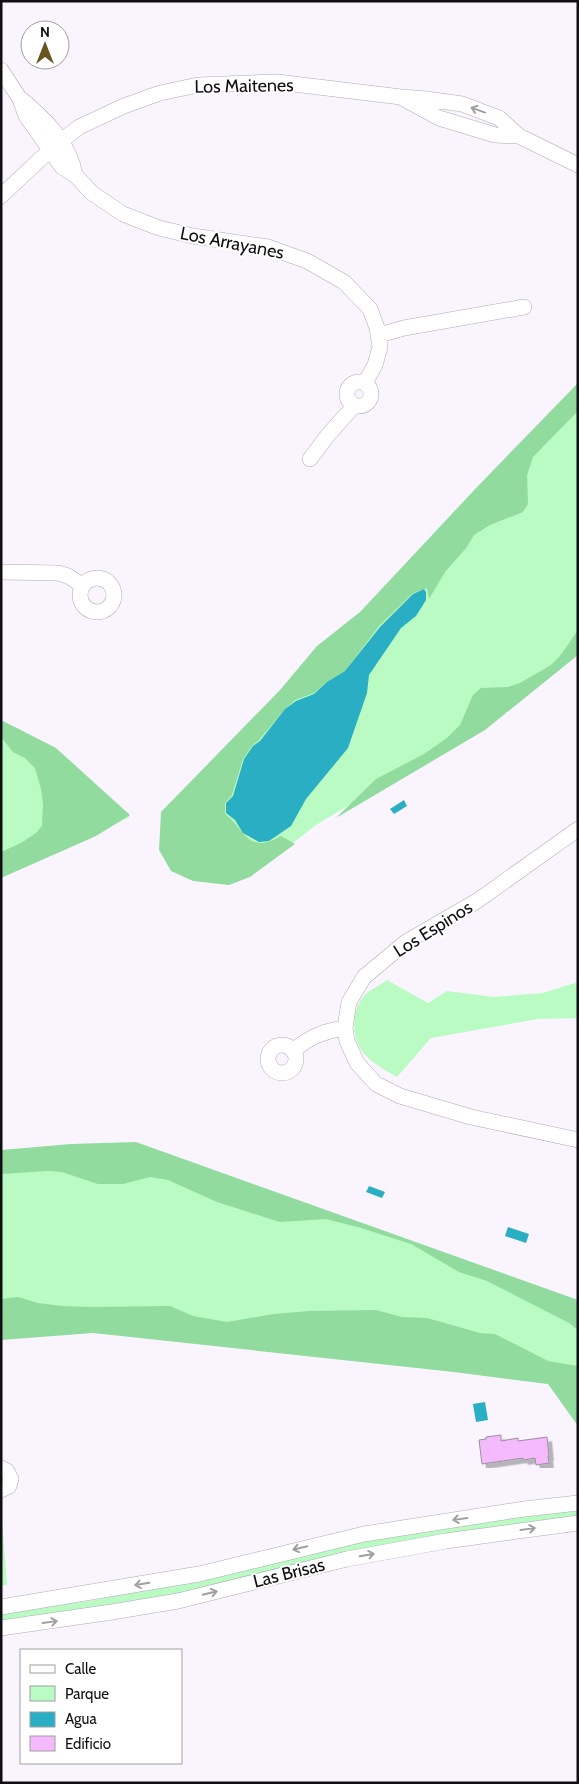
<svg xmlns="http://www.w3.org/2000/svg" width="579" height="1784" font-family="Cabin,sans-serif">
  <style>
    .green { fill: #b9fbc3 }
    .forest { fill: #92db9e }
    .water { fill: #29aec4 }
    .building { fill: #f5b9fd; stroke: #99909a; filter: url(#shadow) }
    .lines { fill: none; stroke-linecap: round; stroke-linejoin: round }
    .minor-casing { stroke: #b0aab5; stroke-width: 16 }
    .minor { stroke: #fff; stroke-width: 15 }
    .oneway { stroke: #a09fa1 }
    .labels { text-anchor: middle; stroke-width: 4; stroke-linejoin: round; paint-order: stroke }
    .street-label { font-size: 18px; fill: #110f13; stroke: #fff }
  </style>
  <defs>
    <filter id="shadow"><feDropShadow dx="4.5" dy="4.5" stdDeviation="0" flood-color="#0004"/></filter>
  </defs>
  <rect width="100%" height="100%" fill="#faf4fe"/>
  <path class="green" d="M578,383V653L367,794L316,825L268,862L212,883L185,877L165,854L255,716L361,612Z
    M1,721L55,749L130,817L1,876Z
    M387,980L428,1003L447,991L494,997L543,993L578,982V1018L538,1019L431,1038L397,1077C385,1070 370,1062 362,1051C350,1035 352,1006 367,993C373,988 381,985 387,980Z
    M135,1143L578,1301V1424L549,1384L457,1372L92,1332L1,1339V1151Z
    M1,1506L7,1585L1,1586Z
    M578,1510V1518L129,1603L1,1622V1613C61,1606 121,1596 180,1584C235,1574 288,1558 342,1546C420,1529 499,1519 578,1510Z"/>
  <path class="forest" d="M578,383V411L533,457L527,475L528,504L523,512L490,525L474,535L467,547L445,572L429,599L427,588L413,593L379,626L345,671L327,682L314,693L295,700L285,709L259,740L252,746L243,759L232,795L225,803V814C247,831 247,855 281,836L295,844L250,877L229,885L193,881L171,871L159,850L161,812L280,690L317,646L360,612L478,486Z
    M578,630V655L485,730L336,818L376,779L424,754L447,738L460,725L473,695L481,688L508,687L520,683L551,665L560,656Z
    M1,720L56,748L130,815L96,836L1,878V852L21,843L36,833L42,826L43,805L41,789L35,768L25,758L13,752L1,737Z
    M136,1142L578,1300V1330L569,1323L487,1281L459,1272L411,1244L361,1228L326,1219L280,1222L217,1202L168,1180L150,1177L123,1184H98L62,1172L48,1171L1,1174V1150L71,1144Z
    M18,1297L38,1303L62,1306L89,1307L170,1306L193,1316L227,1322L274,1314L309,1311L376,1310L402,1317L427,1318L480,1333L495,1334L548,1361L578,1366V1426L548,1384L454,1372L93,1333L1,1340V1299Z"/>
  <path class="water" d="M424,589L426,592V600L416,616L401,628L369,675L367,693L348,748L306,799L291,826L269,841L259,842L243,833L235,820L226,813V803L233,796L244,759L253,746L260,741L285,709L296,701L314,694L327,682L345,671L380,627L413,594Z
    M404,800L407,806L394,814L390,809Z
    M369,1186L385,1192L382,1198L366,1192Z
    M508,1227L529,1234L526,1243L505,1236Z
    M485,1402L488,1420L476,1422L473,1404Z"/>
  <path class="building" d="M501,1435V1441L518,1438V1441L547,1437L549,1456H548L549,1463L536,1465L535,1458L524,1460L523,1458L482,1464L479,1440L486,1439V1437Z"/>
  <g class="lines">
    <defs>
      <path id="minor" d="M1,70L20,99L26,116L62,167L75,175L92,193L123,214L159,228L193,236L268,247L307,261L344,282L370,309L377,328L380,347L375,365L365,383
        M21,99C45,119 70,143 75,175
        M404,99L439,118L495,135L519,136
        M1,196L50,150L79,127L124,106L160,93L198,85L277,82L401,97L426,99L462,104L499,118L519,136L578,165
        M379,335L404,328L524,307
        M347 394a12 12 0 1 1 24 0a12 12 0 1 1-24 0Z
        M310,459L328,435L354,406
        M1,572L58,573L68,576L82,585
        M80 595a17 17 0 1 1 34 0a17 17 0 1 1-34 0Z
        M578,829L477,901L406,942L364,977L349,1002L345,1028L347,1041L357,1063L376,1084L400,1096L471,1117L578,1140
        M268 1059a14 14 0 1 1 28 0a14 14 0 1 1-28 0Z
        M293,1051C309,1037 324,1031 345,1028
        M1,1468L7,1471L11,1479L9,1486L1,1490
        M1,1607L199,1574L364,1534L524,1509L578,1503
        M1,1628L112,1612L178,1601L347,1559L446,1541L578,1523"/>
    </defs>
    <use href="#minor" class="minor-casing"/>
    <use href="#minor" class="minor"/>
  </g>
  <defs><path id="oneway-shaft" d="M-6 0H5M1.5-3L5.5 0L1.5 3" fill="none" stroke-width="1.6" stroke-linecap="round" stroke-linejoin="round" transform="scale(1.25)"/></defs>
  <g class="oneway">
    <use href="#oneway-shaft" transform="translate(478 110) rotate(-160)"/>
    <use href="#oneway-shaft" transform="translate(460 1519) rotate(172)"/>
    <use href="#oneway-shaft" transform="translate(528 1529) rotate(-8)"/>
    <use href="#oneway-shaft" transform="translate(300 1548) rotate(167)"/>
    <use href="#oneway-shaft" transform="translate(367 1555) rotate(-10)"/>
    <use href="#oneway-shaft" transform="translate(142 1584) rotate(170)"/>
    <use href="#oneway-shaft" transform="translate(210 1593) rotate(-14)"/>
    <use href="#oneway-shaft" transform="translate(50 1622) rotate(-8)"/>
  </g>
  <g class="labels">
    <g class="street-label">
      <text transform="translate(244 86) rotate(-1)" y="6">Los Maitenes</text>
      <text transform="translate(232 243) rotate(11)" y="6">Los Arrayanes</text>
      <text transform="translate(433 929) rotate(-32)" y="6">Los Espinos</text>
      <text transform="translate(289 1573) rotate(-14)" y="6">Las Brisas</text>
    </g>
  </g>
  <rect width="579" height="1784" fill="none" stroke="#110f13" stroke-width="5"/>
  <rect x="20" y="1649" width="162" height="115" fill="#ffffff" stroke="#a09fa1"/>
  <rect x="30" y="1665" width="25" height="8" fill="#ffffff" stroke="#a09fa1"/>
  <text x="65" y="1674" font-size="15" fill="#110f13">Calle</text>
  <rect x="30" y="1686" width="25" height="15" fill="#b9fbc3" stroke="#a09fa1"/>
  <text x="65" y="1699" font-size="15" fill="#110f13">Parque</text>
  <rect x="30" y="1712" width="25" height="15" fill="#29aec4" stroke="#a09fa1"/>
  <text x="65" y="1724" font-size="15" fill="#110f13">Agua</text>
  <rect x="30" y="1736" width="25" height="15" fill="#f5b9fd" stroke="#a09fa1"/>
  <text x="65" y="1749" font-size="15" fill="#110f13">Edificio</text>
  <g transform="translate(45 45)"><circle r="24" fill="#ffffff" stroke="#a09fa1"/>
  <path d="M0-4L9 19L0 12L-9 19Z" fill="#665422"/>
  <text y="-8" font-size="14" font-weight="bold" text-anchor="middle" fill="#110f13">N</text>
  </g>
</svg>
